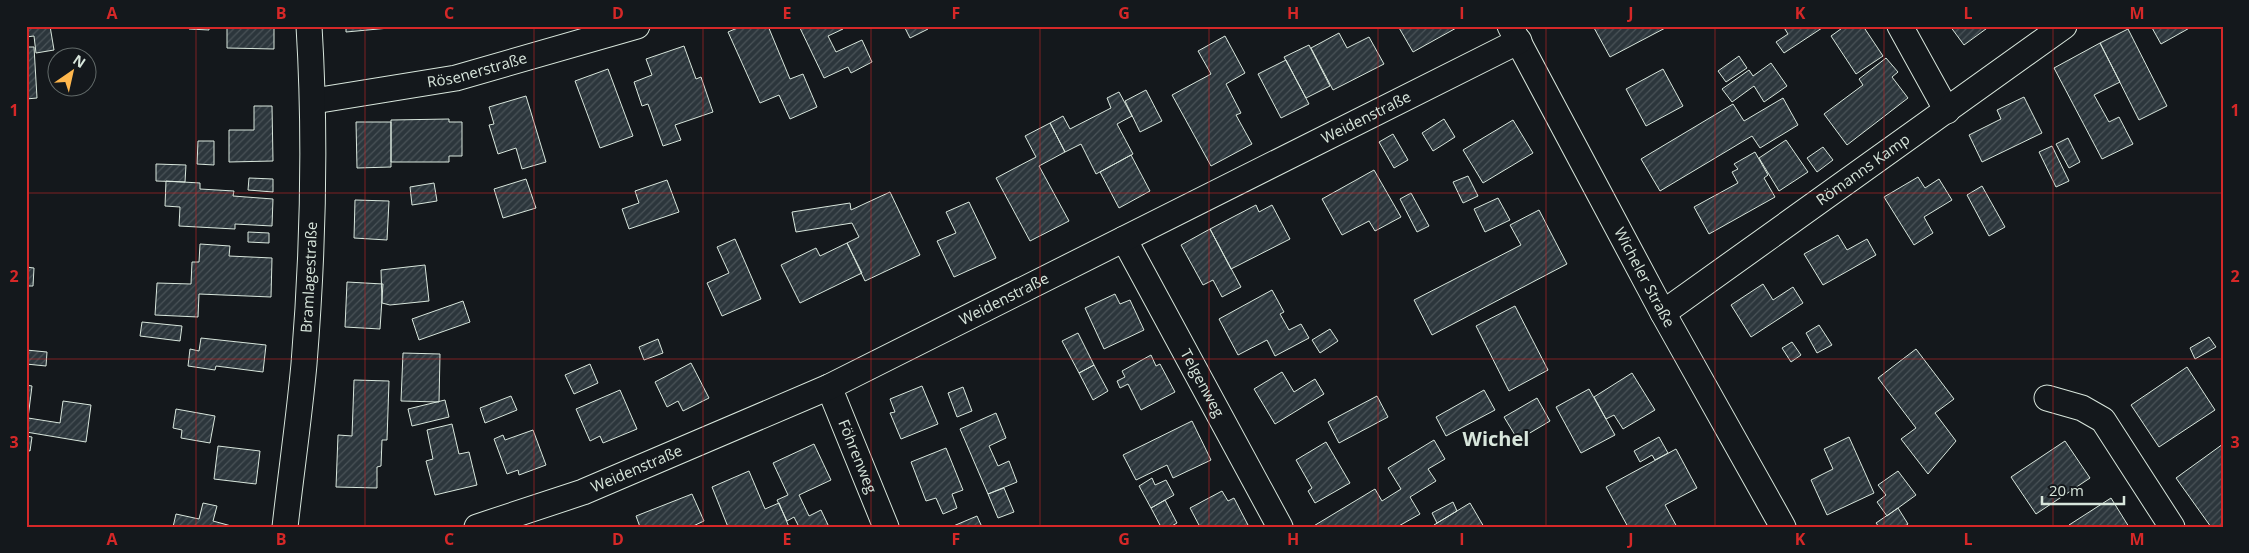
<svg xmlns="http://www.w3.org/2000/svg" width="2249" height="553" font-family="'Open Sans',sans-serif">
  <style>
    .building { fill: url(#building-hatch); stroke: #d8e6dc }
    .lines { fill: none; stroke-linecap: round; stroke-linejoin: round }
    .street-casing { stroke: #d8e6dc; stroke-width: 27 }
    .street { stroke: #14181c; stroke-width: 25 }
    .grid { fill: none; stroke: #d62828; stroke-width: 1; stroke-opacity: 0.55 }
    .labels { text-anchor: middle; stroke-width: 4; stroke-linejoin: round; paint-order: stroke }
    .street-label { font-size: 15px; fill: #d8e6dc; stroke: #14181c }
    .district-label { font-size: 20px; font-weight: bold; fill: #d8e6dc; stroke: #14181c }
    .neatline { fill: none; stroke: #d62828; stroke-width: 2 }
    .grid-label { font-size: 16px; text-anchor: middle; font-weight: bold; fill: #d62828 }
  </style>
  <defs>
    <pattern id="building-hatch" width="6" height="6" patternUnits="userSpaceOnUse" patternTransform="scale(1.25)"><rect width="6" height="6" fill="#2c363c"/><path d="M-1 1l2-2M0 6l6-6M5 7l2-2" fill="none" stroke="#4a5358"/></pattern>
  </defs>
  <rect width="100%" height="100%" fill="#14181c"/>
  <path class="building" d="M26,26H50L54,50L36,53L34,36L26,37Z
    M189,26H209V30L189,29Z
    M227,26H274V49L227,48Z
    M346,26H399L400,27L346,32Z
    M742,26H768L790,79L803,74L817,107L790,119L779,95L760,103L728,32Z
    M799,26H842L843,29L828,36L836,52L862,40L872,62L851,73L848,67L824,78Z
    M904,26H926L928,29L910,38Z
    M1398,26H1458V27L1413,52Z
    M1593,26H1669L1610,57Z
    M1783,26H1825L1784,53L1776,42L1788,34Z
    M1845,26H1863L1883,56L1856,74L1831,36Z
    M1950,26H1990L1964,45Z
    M2151,26H2193L2161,44Z
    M2128,29L2167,106L2139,120L2100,43Z
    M1339,33L1347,48L1369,37L1384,64L1333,90L1311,48Z
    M1225,36L1245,73L1226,84L1241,113L1236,115L1252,144L1211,166L1172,95L1211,74L1198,51Z
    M2100,43L2120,82L2094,95L2109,122L2119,117L2133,144L2102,159L2054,68Z
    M1309,45L1330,86L1306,98L1284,57Z
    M684,46L696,79L701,77L713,112L675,125L681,140L663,146L648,104L642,106L634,82L652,75L646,59Z
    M26,47H34L37,98L26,99Z
    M1739,56L1747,68L1726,82L1718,71Z
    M1886,58L1898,72L1892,77L1908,98L1847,145L1824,114L1863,85L1859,79Z
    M1286,60L1309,104L1281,118L1258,74Z
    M1771,63L1787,86L1764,102L1754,86L1732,102L1722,89L1749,70L1753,76Z
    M608,69L633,136L600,148L575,81Z
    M1663,69L1683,106L1646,126L1626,89Z
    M1146,90L1162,121L1140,132L1125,101Z
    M1119,92L1132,116L1117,124L1133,154L1096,174L1081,144L1065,152L1050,123L1063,116L1070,129L1111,108L1107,98Z
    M526,96L546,162L522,169L516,148L498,154L489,125L494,124L489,107Z
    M2024,97L2042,133L1982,162L1969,135L2001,119L1997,110Z
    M1783,98L1798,125L1760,148L1752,136L1660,191L1641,159L1733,104L1744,121Z
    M254,106H272L273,161L229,162V130H254Z
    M449,119V122H462V156H449V162H391V120Z
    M1444,119L1455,137L1433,151L1422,133Z
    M1513,120L1533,153L1483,183L1463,150Z
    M356,122H391V167L357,168Z
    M1050,123L1065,152L1039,166L1069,221L1030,241L996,178L1036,157L1025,136Z
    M1393,134L1408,160L1394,168L1379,142Z
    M2068,138L2080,162L2069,168L2056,144Z
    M1786,140L1808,172L1779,191L1759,158Z
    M198,141H214V165L197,164Z
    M2052,146L2069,181L2056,187L2039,152Z
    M1823,147L1833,160L1817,172L1807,158Z
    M1755,152L1768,175L1764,178L1775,197L1709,234L1694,207L1738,183L1732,172L1738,169L1734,164Z
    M1131,155L1150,191L1119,208L1100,172Z
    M156,164L186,165L185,182L156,181Z
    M1374,170L1401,217L1375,231L1369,221L1342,235L1322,199Z
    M1468,176L1478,196L1463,203L1453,182Z
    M1918,177L1925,188L1939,179L1952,200L1924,217L1933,233L1914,245L1884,197Z
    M249,178L273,179V192L248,190Z
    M526,179L536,208L503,218L494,189Z
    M667,180L679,212L629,229L622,209L639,203L635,191Z
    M166,181L200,183V189L234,191L233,196L273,199L272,226L235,224V229L179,226L180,207L165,206Z
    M434,183L437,201L412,205L410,187Z
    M1982,186L2005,227L1989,236L1967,195Z
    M890,192L920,255L865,281L847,243L859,237L852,223L796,232L792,212L850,203L851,210Z
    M1411,193L1429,226L1417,232L1400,199Z
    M1498,198L1510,220L1485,232L1474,209Z
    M355,200L389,201L387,240L354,238Z
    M969,202L996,258L954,277L937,241L956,233L946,212Z
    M1256,205L1259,212L1272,205L1290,239L1231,269L1210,229Z
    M1539,210L1567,264L1432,335L1414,300L1521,245L1510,225Z
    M1210,229L1241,287L1222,297L1213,280L1203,285L1181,245Z
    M248,232L269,233V243L248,242Z
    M1838,235L1847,250L1867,239L1876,255L1823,285L1804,254Z
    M735,239L761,299L722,316L707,283L729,273L717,247Z
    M847,243L862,273L800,303L781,265L816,248L820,256Z
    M200,244L230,246L229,256L272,258L271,297L199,294L198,317L155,315L157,283L191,284L192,262H199Z
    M425,265L429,301L390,305L382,303L381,270Z
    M26,267L34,268L33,286H26Z
    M347,282L383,284L380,329L345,327Z
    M1763,284L1773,300L1793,287L1803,303L1751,337L1731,305Z
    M1272,290L1284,312L1280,314L1289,330L1301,324L1309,338L1275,356L1267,340L1238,355L1219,319Z
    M1115,294L1120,304L1130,300L1144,330L1104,349L1085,308Z
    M463,301L470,322L419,340L412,319Z
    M1515,306L1548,370L1509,391L1476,326Z
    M142,322L182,326L180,341L140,336Z
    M1819,325L1832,345L1817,353L1806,333Z
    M1330,329L1338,341L1320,353L1312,340Z
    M1078,333L1094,365L1079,373L1062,341Z
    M2209,337L2216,347L2195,359L2190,348Z
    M201,338L266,345L263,372L216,366L215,370L188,366L190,349L199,351Z
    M658,339L663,353L644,360L639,347Z
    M1792,342L1801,355L1791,362L1782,348Z
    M1916,349L1954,399L1935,413L1956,441L1928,474L1901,439L1916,428L1878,378Z
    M26,350L47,352L46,366L26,364Z
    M403,353L440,354L439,402L401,401Z
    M1151,355L1156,366L1160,364L1175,392L1141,410L1128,384L1120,388L1117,381L1125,377L1122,371Z
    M691,363L709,398L683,411L678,401L667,407L655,382Z
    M590,364L598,383L574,394L565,375Z
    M1094,365L1108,391L1093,400L1079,373Z
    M2187,367L2215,410L2159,447L2131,405Z
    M1282,372L1294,392L1315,379L1324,394L1275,424L1254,389Z
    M1632,373L1655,410L1623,429L1614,415L1606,419L1594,397Z
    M354,380L389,381L387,440H382L381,466L377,467V488L336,487L338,435L352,436Z
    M26,385L32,386L26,434Z
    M922,386L938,424L901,439L890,413L895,412L890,399Z
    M963,387L972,411L957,417L948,393Z
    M1589,389L1615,435L1581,453L1556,407Z
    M620,390L637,429L603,443L600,436L590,441L576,409Z
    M1484,390L1495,410L1446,436L1436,417Z
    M511,396L517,410L485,423L480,408Z
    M1377,396L1388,417L1339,443L1328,422Z
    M1537,398L1550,421L1518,440L1504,417Z
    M445,400L449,417L412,426L408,409Z
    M63,401L91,405L86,442L26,432L28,418L60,423Z
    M176,409L215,416L210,443L181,438L182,430L173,428Z
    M996,413L1006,438L989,446L998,466L1009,461L1017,482L988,494L960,429Z
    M1192,421L1211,460L1173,478L1167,465L1136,480L1123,455Z
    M452,424L459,454L469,452L477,485L435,495L426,461L433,459L427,430Z
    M533,430L546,465L519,475L518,470L507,474L494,439L503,435L505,440Z
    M26,436L32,437L30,451L26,450Z
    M1659,437L1668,453L1655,460L1652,455L1640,462L1634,451Z
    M1849,437L1874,493L1827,515L1811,480L1833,469L1824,449Z
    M1434,440L1445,459L1428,469L1436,481L1410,497L1420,514L1397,527H1312L1375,489L1382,501L1401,489L1388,468Z
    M2065,441L2090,478L2036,514L2011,477Z
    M1326,442L1350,483L1315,503L1308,491L1312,488L1296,460Z
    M814,444L831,480L799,495L809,516L821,510L829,527H799L794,517L787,521L777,500L788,495L773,463Z
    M2223,444V527H2211L2176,478Z
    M218,446L260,451L256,484L214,479Z
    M946,448L963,490L952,494L957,508L943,514L936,498L926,501L911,462Z
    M1676,449L1697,488L1665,505L1677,527H1628L1606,487Z
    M749,471L765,509L779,503L789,527H728L712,487Z
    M1898,471L1916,495L1887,516L1877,502L1886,495L1878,485Z
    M1152,478L1155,485L1166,480L1174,495L1151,508L1139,486Z
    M1004,488L1014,512L998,518L988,494Z
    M1222,491L1228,501L1234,498L1248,525L1244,527H1200L1190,508Z
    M692,494L704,521L691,527H640L636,516Z
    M2111,498L2129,527H2071L2069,525Z
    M1165,500L1177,523L1170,527H1161L1151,508Z
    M1453,502L1457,511L1437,523L1432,513Z
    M203,503L217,506L213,521L235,527H173L176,514L199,519Z
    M1470,503L1484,527H1435L1434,525Z
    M1898,508L1908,524L1904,527H1879L1876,523Z
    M977,516L982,527H951Z"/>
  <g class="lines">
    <defs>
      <g id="street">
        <path id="s1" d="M1510,26L1663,313L1783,527"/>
        <path d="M1900,26L1947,111"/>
        <path id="s2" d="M314,101L456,78L637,26"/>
        <path id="s3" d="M1124,239L1280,527"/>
        <path id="s4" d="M1663,313L2064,26"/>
        <path id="s5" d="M829,387L886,527"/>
        <path d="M2047,398L2082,408L2103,420L2172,527"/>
        <path id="s6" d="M285,527C291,473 299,419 304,364C313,252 316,139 309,26"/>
        <path id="s7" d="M477,527L583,492L829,387L1519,41"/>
      </g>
    </defs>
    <use href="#street" class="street-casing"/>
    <use href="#street" class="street"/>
  </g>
  <path class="grid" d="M196,26V527M365,26V527M534,26V527M703,26V527M871,26V527M1040,26V527M1209,26V527M1378,26V527M1546,26V527M1715,26V527M1884,26V527M2053,26V527M26,193H2223M26,359H2223"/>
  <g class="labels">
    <g class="street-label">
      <text dy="5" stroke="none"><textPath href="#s2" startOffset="166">Rösenerstraße</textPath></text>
      <text dy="5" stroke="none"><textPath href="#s7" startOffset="980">Weidenstraße</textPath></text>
      <text dy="5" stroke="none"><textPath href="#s4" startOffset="246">Römanns Kamp</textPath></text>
      <text dy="5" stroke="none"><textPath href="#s6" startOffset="251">Bramlagestraße</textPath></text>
      <text dy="5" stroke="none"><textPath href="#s1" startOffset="285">Wicheler Straße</textPath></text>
      <text dy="5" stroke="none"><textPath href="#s7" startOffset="575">Weidenstraße</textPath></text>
      <text dy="5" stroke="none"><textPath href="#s3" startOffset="164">Telgenweg</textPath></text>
      <text dy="5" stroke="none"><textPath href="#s5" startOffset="75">Föhrenweg</textPath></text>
      <text dy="5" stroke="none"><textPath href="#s7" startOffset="170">Weidenstraße</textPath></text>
    </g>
    <g class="district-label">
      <text x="1496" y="446">Wichel</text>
    </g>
  </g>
  <rect width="2249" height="553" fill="none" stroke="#14181c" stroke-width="55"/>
  <g transform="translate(72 72) rotate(34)"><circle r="24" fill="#14181c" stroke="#626a69"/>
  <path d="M0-4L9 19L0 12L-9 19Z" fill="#ffb74d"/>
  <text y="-8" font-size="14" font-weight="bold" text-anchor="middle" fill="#d8e6dc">N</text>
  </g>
  <path d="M2042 496v8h82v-8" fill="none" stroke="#d8e6dc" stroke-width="2.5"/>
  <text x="2049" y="496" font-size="15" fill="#d8e6dc" stroke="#14181c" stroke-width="4" paint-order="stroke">20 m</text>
  <rect x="28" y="28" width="2194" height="498" class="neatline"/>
  <g class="grid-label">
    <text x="112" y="19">A</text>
    <text x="281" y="19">B</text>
    <text x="449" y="19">C</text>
    <text x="618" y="19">D</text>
    <text x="787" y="19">E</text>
    <text x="956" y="19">F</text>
    <text x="1124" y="19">G</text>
    <text x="1293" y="19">H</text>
    <text x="1462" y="19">I</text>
    <text x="1631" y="19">J</text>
    <text x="1800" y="19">K</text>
    <text x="1968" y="19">L</text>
    <text x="2137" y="19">M</text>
    <text x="14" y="116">1</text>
    <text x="2235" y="116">1</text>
    <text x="14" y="282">2</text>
    <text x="2235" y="282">2</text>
    <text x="14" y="448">3</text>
    <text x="2235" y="448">3</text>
    <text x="112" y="545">A</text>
    <text x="281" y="545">B</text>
    <text x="449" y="545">C</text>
    <text x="618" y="545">D</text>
    <text x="787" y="545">E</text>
    <text x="956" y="545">F</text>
    <text x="1124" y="545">G</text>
    <text x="1293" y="545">H</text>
    <text x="1462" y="545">I</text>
    <text x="1631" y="545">J</text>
    <text x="1800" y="545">K</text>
    <text x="1968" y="545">L</text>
    <text x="2137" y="545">M</text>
  </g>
</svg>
